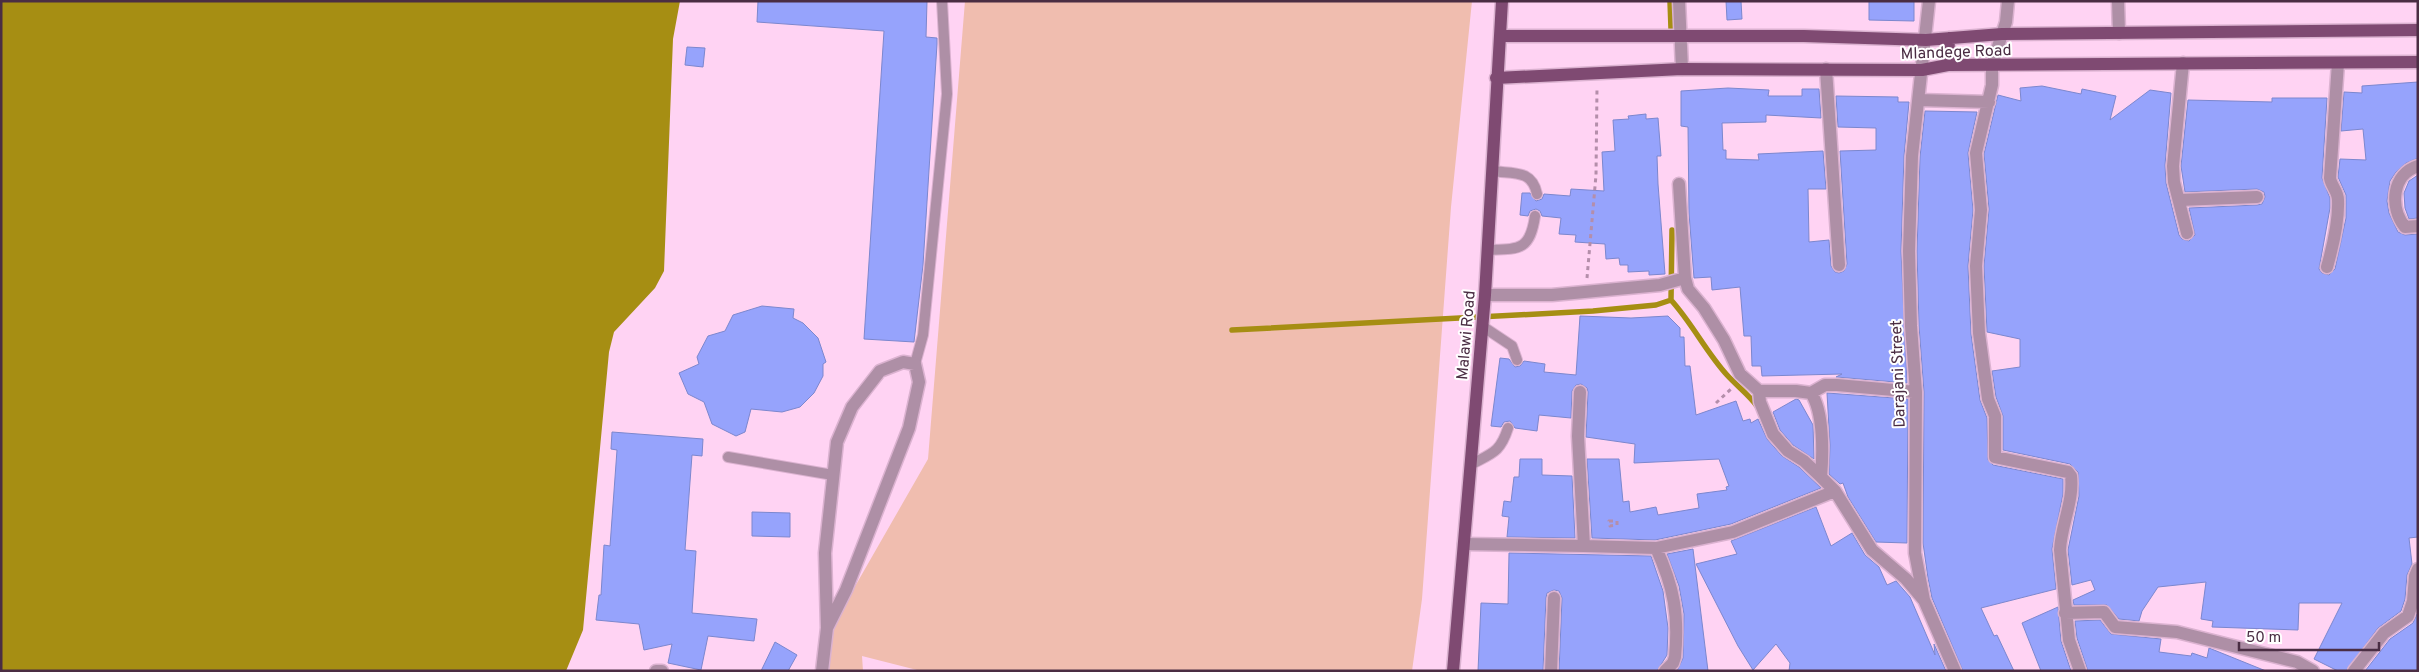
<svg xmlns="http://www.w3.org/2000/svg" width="2419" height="672" font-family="Overpass,sans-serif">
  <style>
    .green { fill: #f0bdaf }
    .water { fill: #a68e13 }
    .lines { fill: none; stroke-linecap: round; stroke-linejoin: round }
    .stream { stroke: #a68e13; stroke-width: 5.5 }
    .building { fill: #96a3fc; stroke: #7c87ce }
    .lane-casing { stroke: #dbb2d0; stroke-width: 12 }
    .street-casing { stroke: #dbb2d0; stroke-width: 15 }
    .primary-casing { stroke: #dbb2d0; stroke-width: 15 }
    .path { stroke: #b48eaa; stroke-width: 3; stroke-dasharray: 4 4; stroke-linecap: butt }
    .lane { stroke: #ae8fa6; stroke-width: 10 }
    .street { stroke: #ae8fa6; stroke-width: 12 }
    .primary { stroke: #7f4a72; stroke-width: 12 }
    .labels { text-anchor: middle; stroke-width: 4; stroke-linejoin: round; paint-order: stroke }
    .street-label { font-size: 16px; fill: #4a2d43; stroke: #fff }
  </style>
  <rect width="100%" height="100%" fill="#ffd3f3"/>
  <path class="green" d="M965,1H1472L1451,207L1422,599L1412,671H921L862,656L863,671H827L830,630L928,459Z"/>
  <path class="water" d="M1,1H680L673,39L664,271L655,288L614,332L609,352L583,630L566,671H1Z"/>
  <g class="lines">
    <path class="stream" d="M1670,1L1671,29
      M1672,230L1671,300C1692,323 1706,352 1727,375C1737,386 1748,394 1757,406
      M1232,330L1593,311L1656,305L1671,300"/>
  </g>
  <path class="building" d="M758,1H927L926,37L937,38V44L923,265L914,342L864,339L884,31L757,22Z
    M1726,1H1741L1742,19L1727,20Z
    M1869,1H1914V21L1869,20Z
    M687,47L705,48L703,67L685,65Z
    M2418,82V158L2406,163L2396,172L2390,181L2387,201L2389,213L2398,232L2405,235L2418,234V537L2409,538L2412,564L2407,575L2405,599L2401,611L2378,628L2346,671H2338L2314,659L2342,603H2299L2298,630L2212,627L2213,621L2201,619L2206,582L2158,587L2142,611L2139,621L2119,619L2107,605H2074L2073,600L2095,590L2091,580L2072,585L2068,550L2079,496L2078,472L2070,464L2003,450V416L1996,397L1992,371L2020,367V339L1987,332L1984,266L1989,209L1984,154L1998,95L2021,101L2020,88L2042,86L2081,94L2082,89L2116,96L2110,120L2150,90L2171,93L2165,165L2166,183L2179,235L2182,239L2189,241L2195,235L2189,208L2257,205L2262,204L2265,197L2264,192L2257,189L2185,192L2181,166L2188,100L2272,102V98H2327L2322,178L2330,198V208L2319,269L2322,273L2329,275L2335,269L2346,218V195L2338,177L2340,159L2366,160L2363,129L2341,131L2344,92L2362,93V86Z
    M1728,88L1769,90L1768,96H1802V89H1819L1821,118L1766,115V122L1722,123L1723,150H1726V159L1759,160L1758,154L1823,151L1826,189H1808L1809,242L1829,240L1831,266L1835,272L1839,273L1844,271L1847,264L1840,151L1876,150V128L1838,127L1836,96L1898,97V102H1909L1904,156L1901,251L1907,383L1836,377L1842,374L1762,376L1761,366H1752L1751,336H1744L1740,287L1712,290L1711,277L1694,278L1689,213L1688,127L1681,126V91Z
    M1925,111L1977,112L1968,153L1973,210L1968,266L1971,334L1980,400L1987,418L1988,460L1993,465L2063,479V494L2052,549L2056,589L1981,608L1994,636L1997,635L2014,671H1963L1932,598L1928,578L1923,543L1924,392L1919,326L1917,251L1920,157Z
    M1646,114V119L1658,118L1661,156H1657L1658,184L1665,274L1649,275V271L1628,272V265H1620L1619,258L1606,259L1605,244L1575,242L1576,235L1559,234L1561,218L1542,216L1540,211L1536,209L1530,211L1528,216L1520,215L1522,193H1530L1536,201L1542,199L1544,194L1570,196L1571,189L1604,191L1602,152L1615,151L1613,120L1629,119L1628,116Z
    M2418,175V218L2409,219L2405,208L2404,193L2409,181Z
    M762,306L794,309L793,318L803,323L818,338L826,362L823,364V376L814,393L800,407L782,412L751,409L745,432L736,436L712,424L704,402L688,394L679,373L699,364L697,357L708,336L725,331L733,315Z
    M1580,316L1631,318L1668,316L1680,328V337H1684L1685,366H1690L1696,415L1736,401L1743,421L1750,419L1751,423L1758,419L1767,439L1782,456L1799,467L1821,488L1731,524L1655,540L1592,538L1587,459H1619L1623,502L1629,501L1630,512L1656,507L1658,515L1699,508L1697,494L1727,490L1726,487L1729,486L1719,459L1634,463L1635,444L1586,437L1588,392L1587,388L1581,384L1576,385L1572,391L1571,418L1539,415L1537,431L1515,428L1510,421L1504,422L1501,427L1491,426L1500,358L1509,359L1515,367L1520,366L1524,361L1545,364L1544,372L1576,375Z
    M1827,393L1908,399L1907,543L1876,542L1848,497L1843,483L1840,484L1829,474L1830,445Z
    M1796,399L1799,400L1813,425L1814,459L1793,445L1780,430L1773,412Z
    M612,432L703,439L702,456L692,455L685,550L696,551L692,613L757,619L754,641L708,636L701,670L668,663L672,644L644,650L639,624L596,620L599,595H601L604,545L610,546L617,450L611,449Z
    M1520,459H1542V475L1572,476L1575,538L1507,537L1509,517L1502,516L1504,501L1511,502L1514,477H1519Z
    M1816,507L1831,546L1852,533L1865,555L1879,567L1887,585L1896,581L1910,597L1935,655L1934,644L1946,671H1789L1790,663L1776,644L1753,670L1738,646L1696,564L1737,554L1731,541Z
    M752,512L790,513V537L752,536Z
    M1693,549L1708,671H1677L1683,658L1684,614L1679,586L1667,554Z
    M1509,553L1651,556L1663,591L1668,628L1667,655L1657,671H1559L1562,598L1559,591L1554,590L1547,593L1546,598L1543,671H1478L1481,603L1508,604Z
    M2058,607L2061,641L2071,671H2041L2022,623Z
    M2417,614L2418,671H2365L2390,639L2413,623Z
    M2100,620L2111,634L2161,639L2159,652L2191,656L2192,653L2207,658L2209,648L2266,671H2088L2077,638L2075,621Z
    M775,642L797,655L788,671H761Z"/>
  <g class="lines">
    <defs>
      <path id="lane" d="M1492,171C1513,174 1532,169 1537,194
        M1487,250C1519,249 1530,251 1535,216
        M1482,326L1512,346L1517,360
        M915,364L923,335L947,94L942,1
        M728,457L833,475
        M1470,465C1492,453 1500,453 1508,428"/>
      <path id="street" d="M1679,1L1682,69
        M1929,1L1912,156L1909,251L1911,326L1916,392L1915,553L1924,600L1955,671
        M2008,1L2006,22L1992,65V85L1976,153L1981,210L1976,266L1979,333L1988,399L1995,416V457L2068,472L2071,476C2074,501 2061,525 2060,550L2069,640L2080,671
        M2118,1L2119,33
        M2183,63L2173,166L2174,182L2187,233
        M1826,69L1839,265
        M1919,100L1989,102
        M2418,166C2392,174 2389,207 2405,227L2418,226
        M2179,200L2257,197
        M2327,267C2333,246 2339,222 2338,200C2338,191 2331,186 2330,178L2338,63
        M1685,278L1688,289L1704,308L1724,340L1740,374L1759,391H1796L1811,393C1824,412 1823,454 1821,477L1835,491L1872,550L1906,579L1923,599
        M1485,295H1552L1660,285L1685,278L1679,184
        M1759,391L1760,402L1773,434L1788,451L1804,461L1821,477
        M1811,393L1825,385H1837L1916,392
        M1464,544L1584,546L1578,436L1580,392
        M1584,546L1656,548L1733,532L1835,491
        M1656,548C1674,587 1679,615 1675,657L1673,663L1665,671
        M2065,613L2104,612L2115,627L2177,632L2297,662L2313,671
        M656,671H662
        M822,671L827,628L825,553L837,442L852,407L880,371L903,362L915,364L919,382L909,428L846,590L827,628
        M1551,671L1554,598
        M2354,671L2384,633L2408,616L2413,601L2415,576L2418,569"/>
      <path id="primary" d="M1500,36H1804L1926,40L2002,34L2418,30
        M1948,65L1949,38
        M1496,78L1682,69L1922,70L1948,65L2418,62
        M1453,671L1485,295L1502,1"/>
    </defs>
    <use href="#lane" class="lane-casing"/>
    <use href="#street" class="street-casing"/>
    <use href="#primary" class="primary-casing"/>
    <path class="path" d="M1587,278L1596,175L1597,87
      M1716,403L1732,388
      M1609,521H1617V525L1610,526Z"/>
    <use href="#lane" class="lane"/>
    <use href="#street" class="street"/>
    <use href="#primary" class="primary"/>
  </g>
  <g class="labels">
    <g class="street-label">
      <text transform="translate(1956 51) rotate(-2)" y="6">Mlandege Road</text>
      <text transform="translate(1465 335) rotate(-85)" y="6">Malawi Road</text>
      <text transform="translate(1897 374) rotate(-92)" y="6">Darajani Street</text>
    </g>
  </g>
  <rect width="2419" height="672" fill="none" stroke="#4a2d43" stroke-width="5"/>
  <path d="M2239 642v8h140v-8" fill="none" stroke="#4a2d43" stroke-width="2.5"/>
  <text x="2246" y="642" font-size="15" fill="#4a2d43" stroke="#ffffff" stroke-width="4" paint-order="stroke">50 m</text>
</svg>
